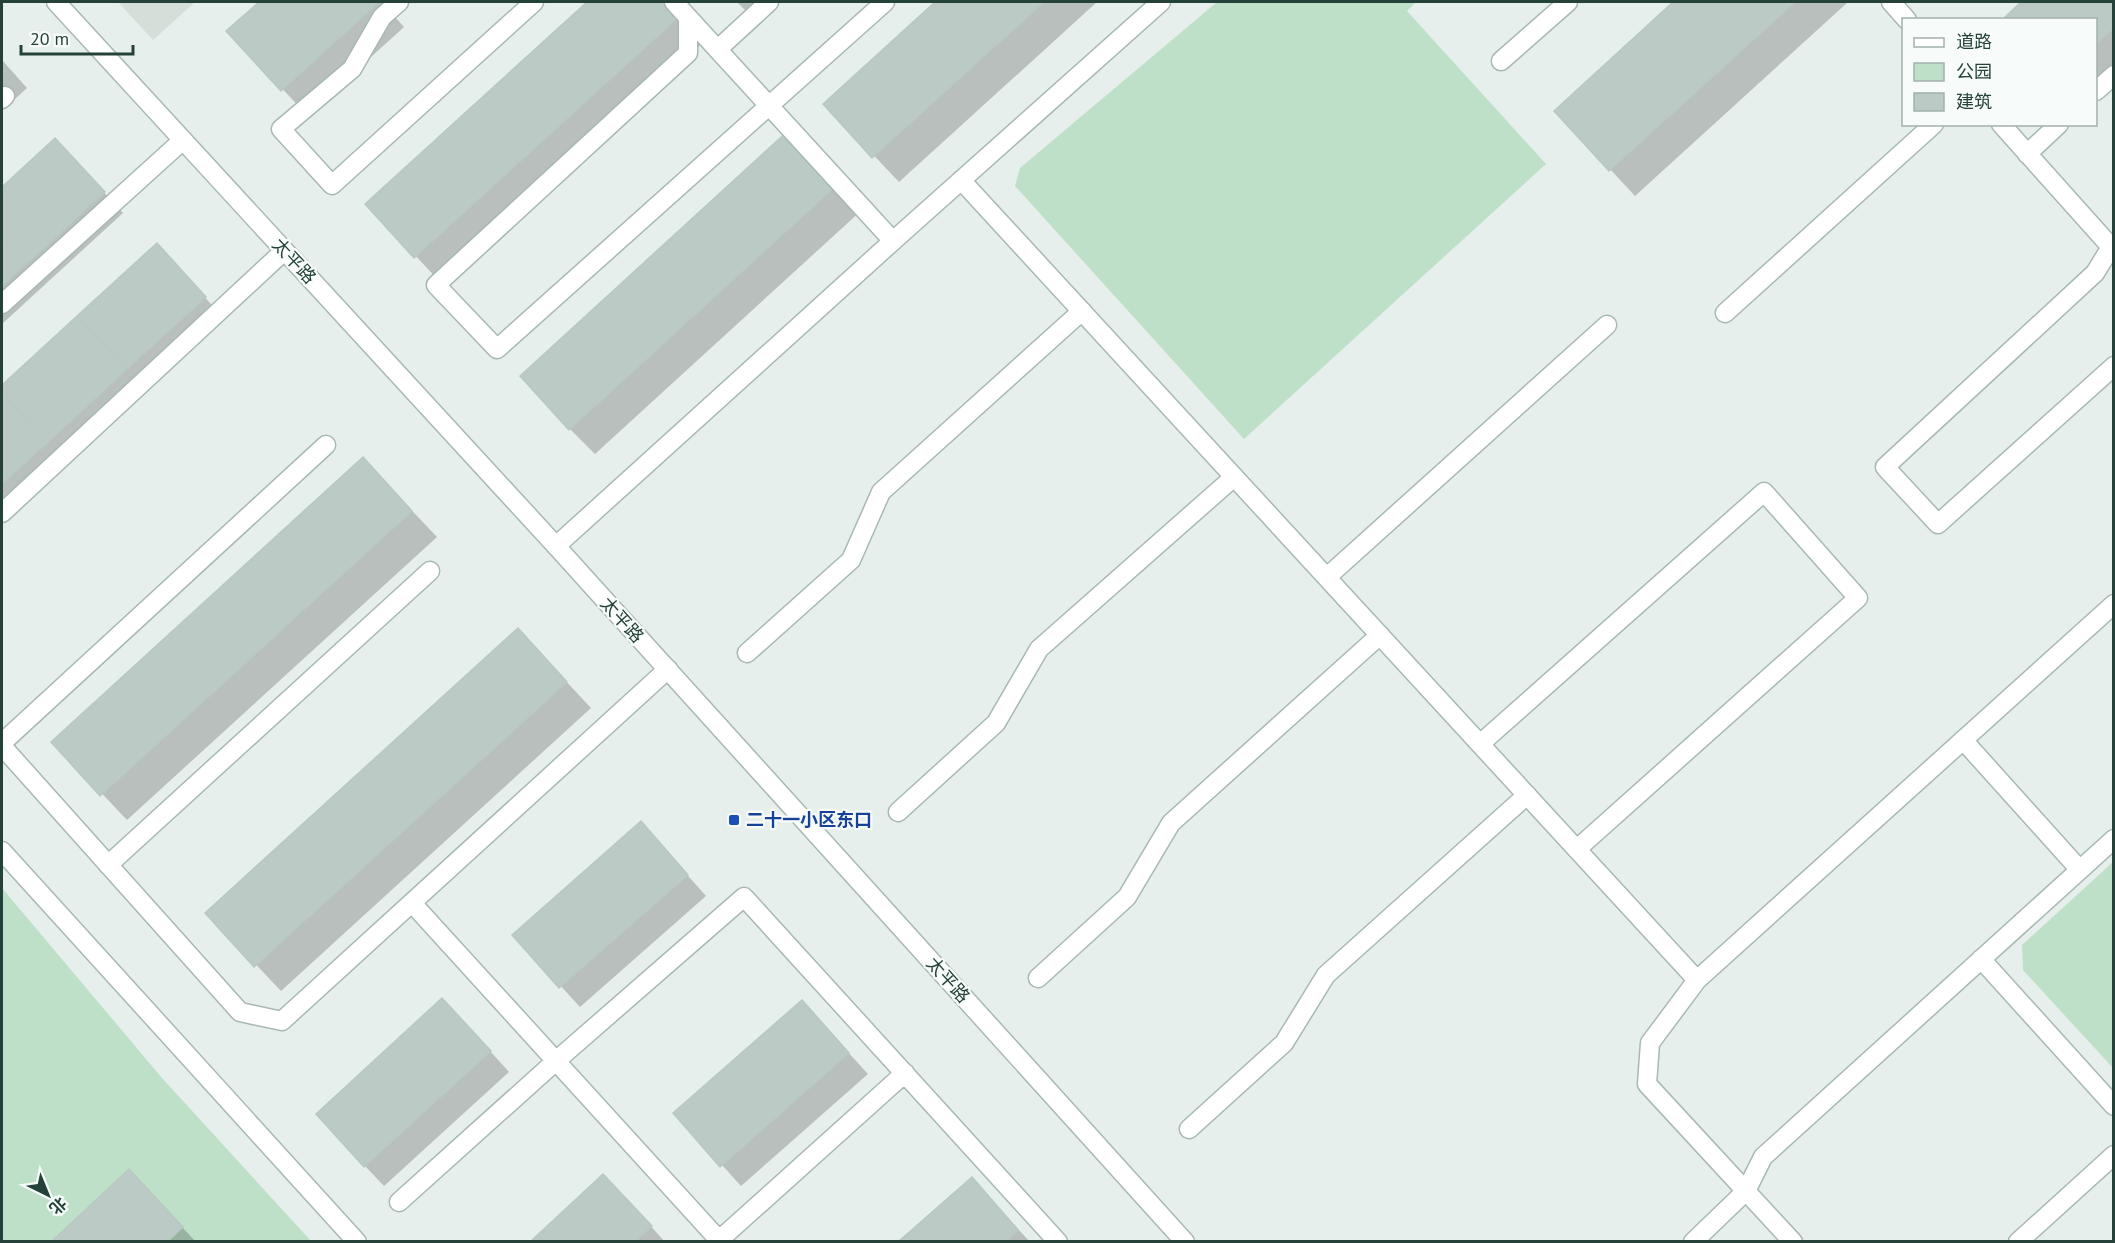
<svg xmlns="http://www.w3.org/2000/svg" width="2115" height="1243" font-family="'PT Sans','Noto Sans SC',sans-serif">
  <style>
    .built { fill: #d4dfda }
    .green { fill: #bfe0c8 }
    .shadow { fill: #0003 }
    .building { fill: #bbcac4; stroke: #b8c9c2; stroke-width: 1.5 }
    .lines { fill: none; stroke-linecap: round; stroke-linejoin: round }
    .service-casing { stroke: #a8b8b2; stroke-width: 21 }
    .minor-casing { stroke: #a8b8b2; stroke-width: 21 }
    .tertiary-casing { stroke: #a8b8b2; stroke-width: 21 }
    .service { stroke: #fff; stroke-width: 18 }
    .minor { stroke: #fff; stroke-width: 18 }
    .tertiary { stroke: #fff; stroke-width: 18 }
    .transit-dot { fill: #1a4fb4; stroke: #f7fbf9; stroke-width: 2 }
    .labels { text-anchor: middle; stroke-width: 4.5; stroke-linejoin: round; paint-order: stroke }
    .street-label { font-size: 18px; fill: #24423a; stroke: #f7fbf9 }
    .transit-label { font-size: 18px; font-weight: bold; fill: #164399; stroke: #f7fbf9; text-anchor: start }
  </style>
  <rect width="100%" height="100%" fill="#e6efeb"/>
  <path class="built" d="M118,2H195L153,40Z"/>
  <path class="green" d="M1217,2H1416L1407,11L1546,164L1244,439L1015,186L1020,168Z
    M2113,862V1068L2023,970L2022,945Z
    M2,888L162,1078L311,1241H2Z"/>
  <path class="shadow" d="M261,2H394L387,8L404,27L307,115L228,31Z
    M589,2H673L707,39L441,283L367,204Z
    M737,2H779L757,22Z
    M938,2H1097L899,182L825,104Z
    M1676,2H1848L1635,196L1556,111Z
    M2024,2H2114V77L2096,93V20H2004Z
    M2,60L27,88L2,111Z
    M55,140L123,213L2,324V189Z
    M815,157L863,209L595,454L570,429Z
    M157,246L224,318L2,521V387Z
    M363,459L437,537L127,820L53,742Z
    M518,630L591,708L281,991L207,913Z
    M641,823L706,896L580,1007L514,935Z
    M802,1002L868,1074L741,1186L676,1114Z
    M462,1020L509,1072L384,1186L365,1166Z
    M972,1179L1030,1242H900Z
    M623,1195L665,1242H532Z
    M154,1197L196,1242H53Z"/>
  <path class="building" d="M259,2H379L281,91L226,31Z
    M587,2H672L683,13L414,258L365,204Z
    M935,2H1044L872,158L823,104Z
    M1673,2H1795L1609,171L1554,111Z
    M2021,2H2114V28L2096,44V20H2002Z
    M790,129L839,183L569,430L520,376Z
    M55,138L105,192L26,264L2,238V187Z
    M2,238L26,264L2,286Z
    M157,243L206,297L127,369L77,316Z
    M77,316L127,369L47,443L2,393V385Z
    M2,393L47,443L2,484Z
    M363,457L412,511L100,796L51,742Z
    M518,628L567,682L254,967L205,913Z
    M641,821L688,875L559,988L512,935Z
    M442,998L491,1051L364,1167L316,1114Z
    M802,1000L849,1053L720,1167L673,1113Z
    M129,1169L183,1227L167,1242H51Z
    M603,1174L652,1226L635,1242H530Z
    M972,1177L1018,1230L1006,1242H898Z"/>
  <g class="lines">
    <defs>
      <path id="service" d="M399,2L382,17L352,69L281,129L332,185L534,2
        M674,2L893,241
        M1891,2L1907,20
        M688,17V53L436,285L497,349L885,2
        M718,49L769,2
        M1501,61L1568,2
        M2096,91L2114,75
        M2,99L5,96
        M2001,124L2111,247H2114
        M2027,154L2059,124
        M2111,247L2095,273L1885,467L1938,524L2114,366
        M2,304L183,140
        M1725,313L1934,124
        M2,513L284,251
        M1327,577L1607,325
        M747,653L851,560L881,492L1082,311
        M1963,740L2080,870
        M2,743L326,445
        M1480,744L1764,492L1858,598L1577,849
        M898,812L996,723L1039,649L1234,477
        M108,865L430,571
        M412,903L719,1240
        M1981,959L2114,1106
        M1038,978L1127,897L1171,823L1380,635
        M1189,1129L1284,1043L1326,975L1527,795
        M399,1202L557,1060L744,897L1058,1242
        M717,1242L905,1073
        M1693,1242L1746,1191L1763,1157L2114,839
        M2018,1242L2114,1155"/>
      <path id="minor" d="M961,180L1697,980L2114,604
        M556,546L893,241L1161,2
        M2,746L240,1012L282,1021L668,669
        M2,851L357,1242
        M1697,980L1650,1043L1647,1084L1793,1242"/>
      <path id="tertiary" d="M56,2L556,546L1185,1242"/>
    </defs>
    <use href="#service" class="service-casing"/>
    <use href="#minor" class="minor-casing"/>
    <use href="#tertiary" class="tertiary-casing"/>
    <use href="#service" class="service"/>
    <use href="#minor" class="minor"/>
    <use href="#tertiary" class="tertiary"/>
  </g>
  <rect class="transit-dot" x="728" y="814" width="12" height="12" rx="3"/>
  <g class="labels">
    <g class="street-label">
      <text transform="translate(294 261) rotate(47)" y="6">太平路</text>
      <text transform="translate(622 620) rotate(48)" y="6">太平路</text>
      <text transform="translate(948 980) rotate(48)" y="6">太平路</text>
    </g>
    <g class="transit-label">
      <text x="746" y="826">二十一小区东口</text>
    </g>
  </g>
  <rect width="2115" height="1243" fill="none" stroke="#24423a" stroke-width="6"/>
  <rect x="1902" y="18" width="195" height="108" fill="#f7fbf9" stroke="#a3b1ad" stroke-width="1.5"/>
  <rect x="1914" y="38" width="30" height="9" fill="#ffffff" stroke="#a3b1ad" stroke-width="1.5"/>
  <text x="1956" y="48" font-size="18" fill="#24423a">道路</text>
  <rect x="1914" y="63" width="30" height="18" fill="#bfe0c8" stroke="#a3b1ad" stroke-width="1.5"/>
  <text x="1956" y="78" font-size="18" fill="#24423a">公园</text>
  <rect x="1914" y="93" width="30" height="18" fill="#bbcac4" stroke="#a3b1ad" stroke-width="1.5"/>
  <text x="1956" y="108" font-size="18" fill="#24423a">建筑</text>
  <g transform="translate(48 1195) rotate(137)" stroke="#f7fbf9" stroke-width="4.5" paint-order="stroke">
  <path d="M0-4.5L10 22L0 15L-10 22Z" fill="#24423a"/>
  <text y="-9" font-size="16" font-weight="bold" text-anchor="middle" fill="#24423a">北</text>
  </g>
  <path d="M21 45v9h112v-9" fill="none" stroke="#24423a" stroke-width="3"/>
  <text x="30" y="45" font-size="18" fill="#24423a" stroke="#f7fbf9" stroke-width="4.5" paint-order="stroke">20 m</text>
</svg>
